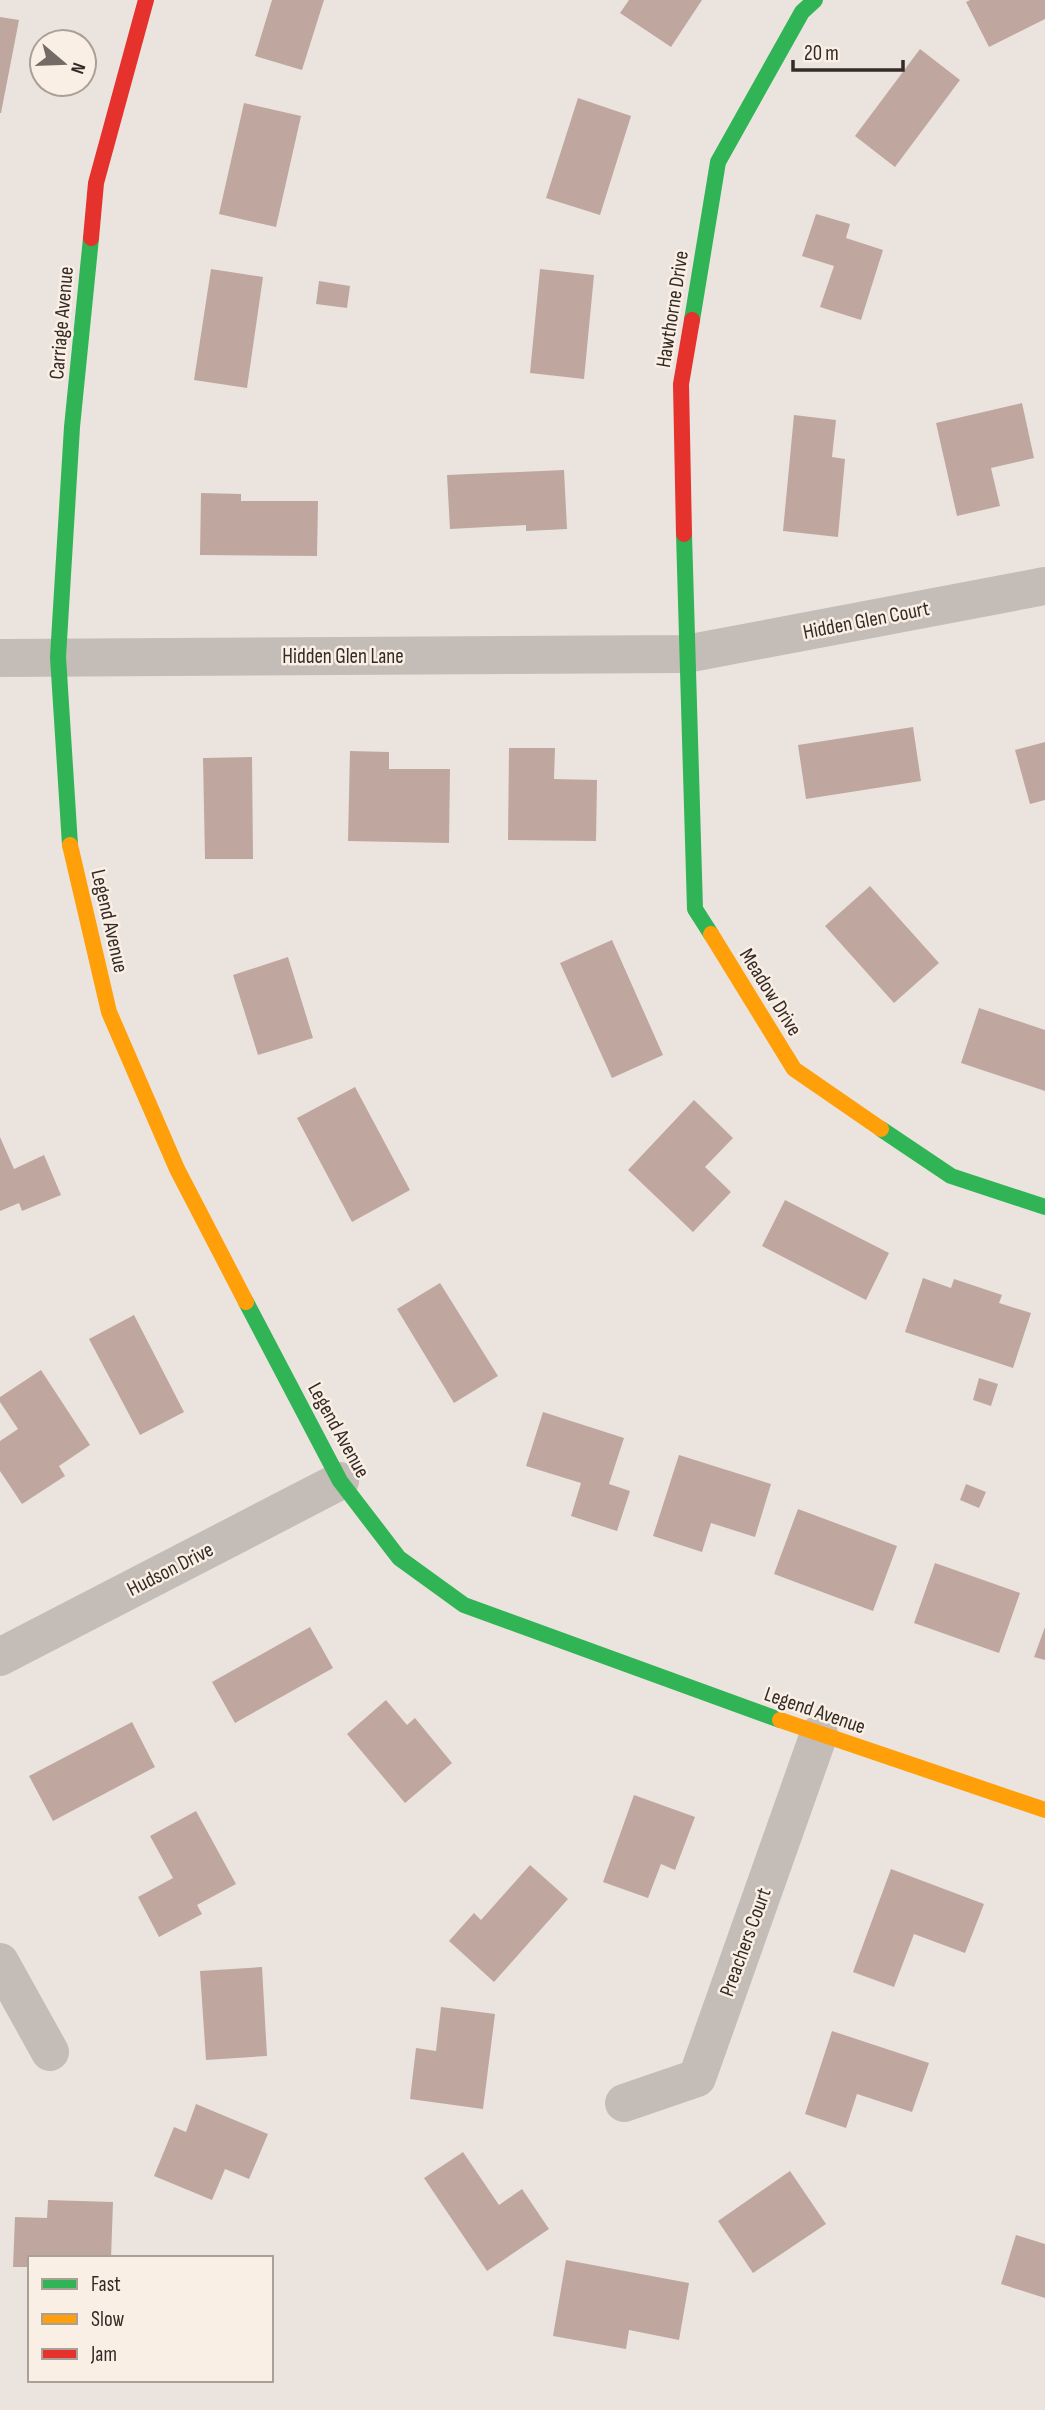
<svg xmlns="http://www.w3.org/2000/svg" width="1045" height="2410" font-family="'Sofia Sans Condensed',sans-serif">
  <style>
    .building { fill: #bfa79f }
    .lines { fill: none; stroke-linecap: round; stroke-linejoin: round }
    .street { stroke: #c4bcb7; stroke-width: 38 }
    .fast { stroke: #30b455; stroke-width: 16 }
    .slow { stroke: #ff9f0a; stroke-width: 16 }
    .jam { stroke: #e5322d; stroke-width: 16 }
    .labels { text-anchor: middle; stroke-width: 5; stroke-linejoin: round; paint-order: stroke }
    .street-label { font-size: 21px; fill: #352a26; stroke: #f9efe4 }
  </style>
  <rect width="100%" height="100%" fill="#ebe4de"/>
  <path class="building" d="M272,0H324L302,70L255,56Z
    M629,0H702L671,47L620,13Z
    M970,0H1045V19L989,47L966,2Z
    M0,17L19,20L1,113H0Z
    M920,49L960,80L895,167L855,136Z
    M578,98L631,116L600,215L546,198Z
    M244,103L301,116L276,227L219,214Z
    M816,214L850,224L846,238L883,250L861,320L820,307L834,266L802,256Z
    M211,269L263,277L247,388L194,380Z
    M540,269L594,275L584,379L530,373Z
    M319,281L350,286L347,308L316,304Z
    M1022,403L1034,458L991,468L1000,506L957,516L936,423Z
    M794,415L836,420L832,457L845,459L838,537L783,531Z
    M564,470L567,529L526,531V525L450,529L447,475Z
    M201,493L241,494V501H318L317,556L200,555Z
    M913,727L921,781L806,799L798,745Z
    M1045,742V800L1030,804L1015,750Z
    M509,748H555L554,779L597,780L596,841L508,840Z
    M350,751L389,752V769H450L449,843L348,841Z
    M252,757L253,859H205L203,758Z
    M870,886L939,963L894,1003L825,926Z
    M612,940L663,1055L612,1078L560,963Z
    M288,957L313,1038L258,1055L233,975Z
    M979,1008L1045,1030V1091L961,1063Z
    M355,1087L410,1190L352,1222L297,1118Z
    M694,1100L733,1138L705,1167L731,1192L693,1232L628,1170Z
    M0,1137L14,1169L44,1155L61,1195L22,1211L19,1203L0,1211Z
    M785,1200L889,1253L866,1300L762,1246Z
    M923,1278L951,1288L954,1279L1002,1295L999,1303L1031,1313L1013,1368L905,1332Z
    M440,1283L498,1376L454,1403L397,1309Z
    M134,1315L184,1412L140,1435L89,1339Z
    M41,1370L90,1445L59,1466L65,1476L22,1504L0,1471V1441L18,1429L0,1402V1397Z
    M979,1378L998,1384L991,1406L973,1400Z
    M543,1412L624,1438L609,1484L630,1491L617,1531L571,1516L581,1483L526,1466Z
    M679,1455L771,1484L755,1537L711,1523L702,1552L653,1536Z
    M966,1484L986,1492L979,1508L960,1500Z
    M798,1509L897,1546L873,1611L774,1574Z
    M935,1563L1020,1593L999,1653L914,1623Z
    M310,1627L333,1668L235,1723L212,1682Z
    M1045,1627V1660L1034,1657Z
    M386,1700L407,1725L415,1718L452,1763L405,1803L347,1734Z
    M132,1722L155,1767L53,1821L29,1776Z
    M634,1795L695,1817L675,1870L661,1864L648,1898L603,1882Z
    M196,1811L236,1884L197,1905L202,1914L159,1937L138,1897L173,1878L150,1836Z
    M530,1865L568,1899L494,1982L449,1941L474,1913L481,1920Z
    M891,1869L984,1904L965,1953L914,1934L894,1987L853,1972Z
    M262,1967L267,2056L206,2060L200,1971Z
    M441,2007L495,2014L483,2109L410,2099L416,2048L436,2051Z
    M832,2031L929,2063L912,2112L857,2094L846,2128L805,2114Z
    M196,2104L268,2134L249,2179L225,2169L212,2200L154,2176L174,2127L186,2132Z
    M463,2152L499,2205L522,2189L549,2229L487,2271L424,2178Z
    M790,2171L826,2224L753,2273L718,2221Z
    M48,2200L113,2202L111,2258H30V2267H13L15,2217L47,2218Z
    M1016,2235L1045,2244V2298L1001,2284Z
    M566,2260L689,2283L679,2340L629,2330L626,2349L553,2336Z"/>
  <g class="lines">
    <path class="street" d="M0,658L686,654L1045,586
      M0,1657L340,1481
      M0,1962L50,2052
      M624,2103L697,2078L819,1734"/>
    <path class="fast" d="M692,320L718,162L802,12L815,0
      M684,534L695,909L711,934
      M70,845L58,657L72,427L91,238
      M881,1129L951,1176L1045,1207
      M246,1302L340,1481L399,1558L464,1605L780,1720"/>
    <path class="slow" d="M70,845L109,1012L177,1169L246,1302
      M711,934L794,1069L881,1129
      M780,1720L1045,1810"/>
    <path class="jam" d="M91,238L96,183L146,0
      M684,534L681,384L692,320"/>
  </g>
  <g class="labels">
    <g class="street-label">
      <text transform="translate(672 309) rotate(-81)" y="7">Hawthorne Drive</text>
      <text transform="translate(61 323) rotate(-85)" y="7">Carriage Avenue</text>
      <text transform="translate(866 620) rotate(-11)" y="7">Hidden Glen Court</text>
      <text x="343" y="663">Hidden Glen Lane</text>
      <text transform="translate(110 921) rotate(77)" y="7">Legend Avenue</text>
      <text transform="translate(771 992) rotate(58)" y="7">Meadow Drive</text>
      <text transform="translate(339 1430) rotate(61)" y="7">Legend Avenue</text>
      <text transform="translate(170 1569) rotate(-27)" y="7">Hudson Drive</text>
      <text transform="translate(815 1710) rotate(19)" y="7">Legend Avenue</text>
      <text transform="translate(745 1942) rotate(-70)" y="7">Preachers Court</text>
    </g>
  </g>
  <rect x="28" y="2256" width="245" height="126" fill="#f9efe4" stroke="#aba098" stroke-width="2"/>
  <rect x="42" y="2279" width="35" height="10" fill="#30b455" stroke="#aba098" stroke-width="2"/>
  <text x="91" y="2291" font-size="21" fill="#352a26">Fast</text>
  <rect x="42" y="2314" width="35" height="10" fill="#ff9f0a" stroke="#aba098" stroke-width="2"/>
  <text x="91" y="2326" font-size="21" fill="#352a26">Slow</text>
  <rect x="42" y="2349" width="35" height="10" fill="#e5322d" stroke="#aba098" stroke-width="2"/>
  <text x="91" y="2361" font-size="21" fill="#352a26">Jam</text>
  <g transform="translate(63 63) rotate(109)"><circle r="33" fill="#f9efe4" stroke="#aba098" stroke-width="2"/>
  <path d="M0-5L12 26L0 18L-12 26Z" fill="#756b66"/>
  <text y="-10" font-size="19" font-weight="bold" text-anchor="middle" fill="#352a26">N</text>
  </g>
  <path d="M793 60v10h110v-10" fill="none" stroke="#352a26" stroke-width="3.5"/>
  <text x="804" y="60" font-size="21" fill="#352a26" stroke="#f9efe4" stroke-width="5" paint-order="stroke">20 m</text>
</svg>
